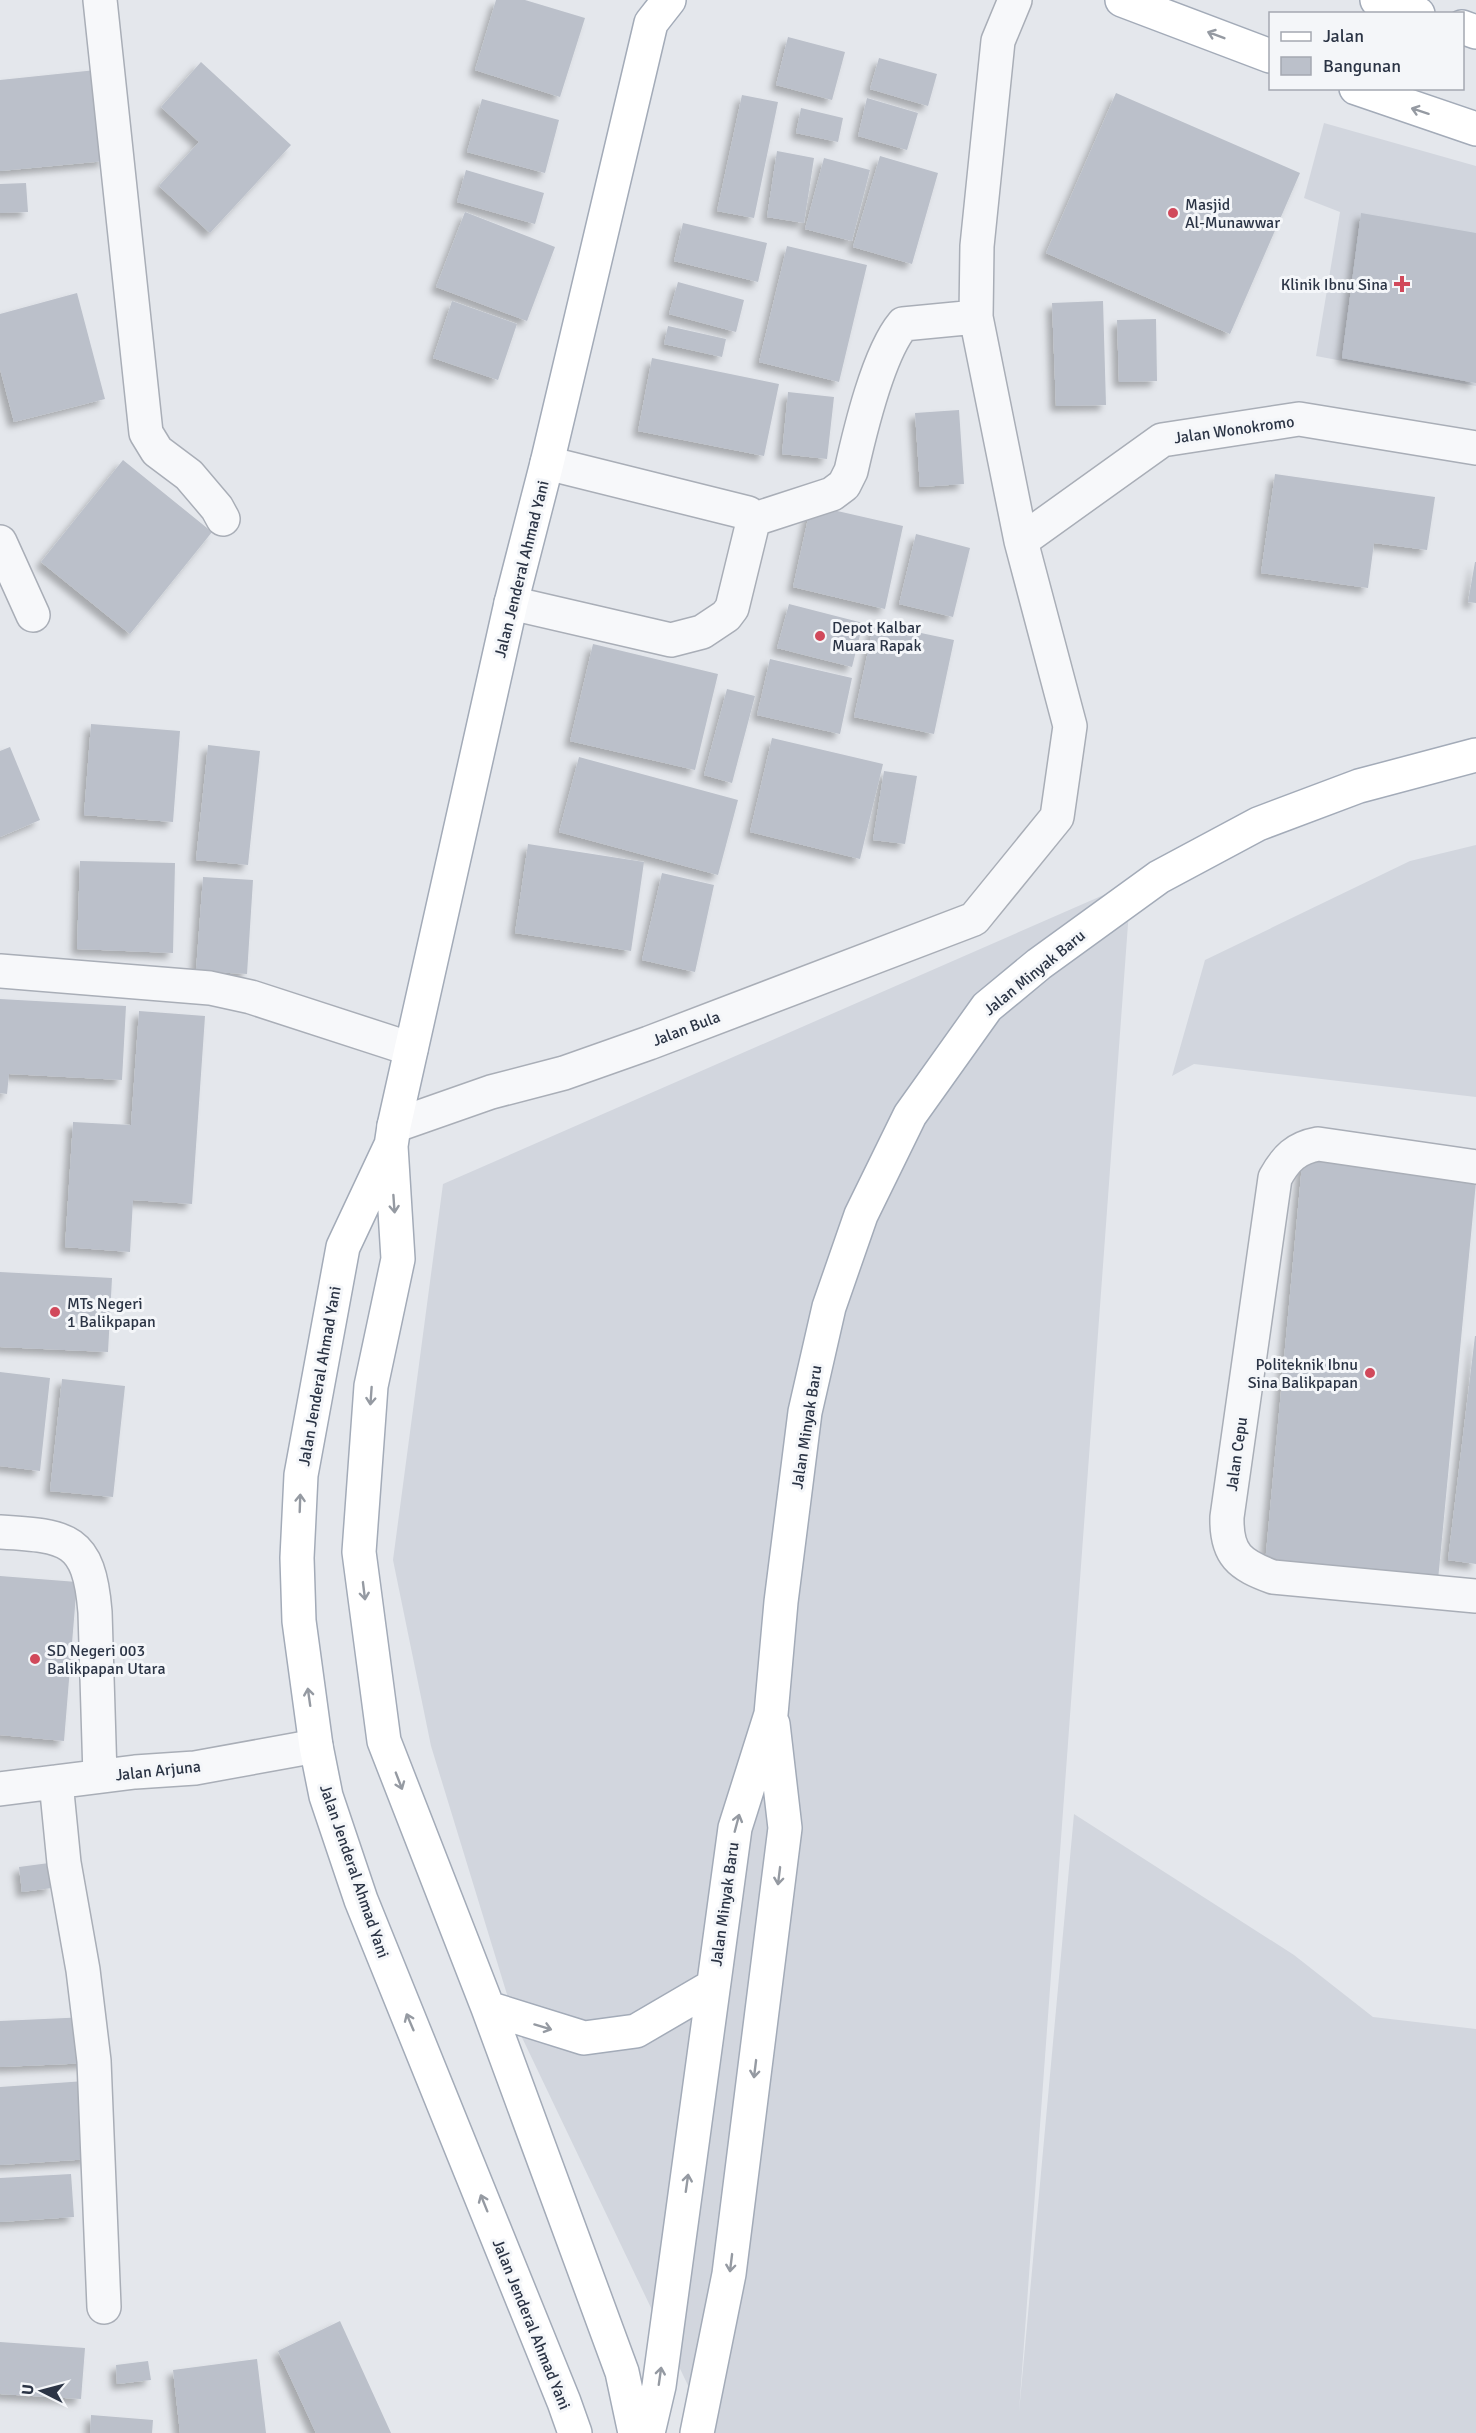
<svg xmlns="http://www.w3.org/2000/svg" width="1476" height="2433" font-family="Signika,sans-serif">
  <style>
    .built { fill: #d2d6de }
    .building { fill: #bbc0ca; filter: url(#shadow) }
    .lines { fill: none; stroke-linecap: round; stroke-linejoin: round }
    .minor-casing { stroke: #a9aeb7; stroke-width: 36 }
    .major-casing { stroke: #a3abb8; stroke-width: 36 }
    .minor { stroke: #f7f8fa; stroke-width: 33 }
    .major { stroke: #fff; stroke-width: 33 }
    .oneway { stroke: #959aa2 }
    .poi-dot { fill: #d1495b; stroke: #f4f6f9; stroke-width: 2 }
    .labels { text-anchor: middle; stroke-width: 6; stroke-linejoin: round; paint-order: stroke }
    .poi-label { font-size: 16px; fill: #2b3445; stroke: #f4f6f9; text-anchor: start }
    .street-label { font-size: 16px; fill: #2b3445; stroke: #f4f6f9 }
  </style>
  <defs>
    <filter id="shadow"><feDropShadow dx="-5.5" dy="5.5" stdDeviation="3" flood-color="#0004"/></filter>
  </defs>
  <rect width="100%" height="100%" fill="#e4e7ec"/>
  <path class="built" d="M1324,123L1476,166V386L1316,356L1340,212L1304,198Z
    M1476,845V1097L1194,1064L1172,1076L1205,960L1410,861Z
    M1131,883L1019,2412L1074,1814L1294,1955L1373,2017L1476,2029V2433H714L694,2398L517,2027L431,1746L393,1560L443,1184Z"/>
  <path class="building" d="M496,0H525L585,18L560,97L475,70Z
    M788,37L845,52L832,100L776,85Z
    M879,58L937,74L928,106L870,89Z
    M201,62L291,145L210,233L159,186L199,142L161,107Z
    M96,70L105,161L0,171V80Z
    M1116,93L1300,173L1230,334L1046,253Z
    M742,95L778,102L754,218L717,211Z
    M867,98L918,113L907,150L858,136Z
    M482,99L559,120L545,173L467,152Z
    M801,108L843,118L838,142L796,133Z
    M777,151L814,158L804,223L767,217Z
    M880,156L938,173L912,264L853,247Z
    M824,158L870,170L852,241L805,229Z
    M466,170L544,193L535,224L457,202Z
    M26,183L28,212L0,213V184Z
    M465,212L555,247L527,321L436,287Z
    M1361,213L1476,233V383L1342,358Z
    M683,223L767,243L758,282L674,261Z
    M787,246L867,265L839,382L759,362Z
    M678,282L744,300L736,332L669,314Z
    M77,293L105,399L14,422L0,369V314Z
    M452,301L517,324L498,380L433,358Z
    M1103,301L1106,405L1056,406L1052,303Z
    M1156,319L1157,381L1119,382L1117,320Z
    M668,326L726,339L722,357L664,344Z
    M652,358L779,384L764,456L638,431Z
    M788,392L834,397L827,459L782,454Z
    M959,410L964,484L920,487L915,413Z
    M123,460L212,532L130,634L41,562Z
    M1275,474L1435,497L1427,550L1374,543L1368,588L1261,573Z
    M811,505L903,526L885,609L793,587Z
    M916,534L970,548L953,617L899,604Z
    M1475,562H1476V603L1468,602Z
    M789,604L863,623L852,667L777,648Z
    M874,623L954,640L934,734L854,717Z
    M593,644L718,674L695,770L570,741Z
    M770,659L852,678L840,734L757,715Z
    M727,689L755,696L732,783L704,775Z
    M91,724L180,731L173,822L84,815Z
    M772,738L883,764L860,859L750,832Z
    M208,745L260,751L248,865L196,860Z
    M10,747L40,820L0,837V751Z
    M579,757L738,800L718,875L559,832Z
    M884,771L917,776L905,844L873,840Z
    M528,844L644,862L631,951L515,933Z
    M80,861L175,863L173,953L77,949Z
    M662,873L714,885L695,972L642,960Z
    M203,877L253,880L247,974L196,971Z
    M0,999L126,1006L122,1080L9,1074L7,1094L0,1093Z
    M139,1011L205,1016L192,1204L133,1200L130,1252L65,1247L73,1122L131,1125Z
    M1303,1154L1476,1182L1438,1580L1265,1564Z
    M0,1272L112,1278L108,1352L0,1347Z
    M1475,1336H1476V1564L1448,1560Z
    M0,1372L50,1378L40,1471L0,1466Z
    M62,1379L125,1386L113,1497L50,1491Z
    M0,1576L77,1582L64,1741L0,1735Z
    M49,1863L52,1888L22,1892L19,1867Z
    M88,2017L90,2063L0,2067V2021Z
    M85,2081L90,2159L0,2165V2087Z
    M71,2174L74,2217L0,2222V2178Z
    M340,2321L391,2433H316L278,2351Z
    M0,2342L85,2348L81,2399L0,2394Z
    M257,2359L266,2433H180L173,2370Z
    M148,2361L151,2380L117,2384L116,2365Z
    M91,2415L153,2420L152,2433H90Z"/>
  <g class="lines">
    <defs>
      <path id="minor" d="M100,0L146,433L157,451L189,475L217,508L223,519
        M752,520L832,494L844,485L851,471C860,431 878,354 903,324L976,317
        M1021,541L1162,440L1299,419L1476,448
        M0,542L33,615
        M511,603L671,640L702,632L726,616L732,608L752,526V520L748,513L547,463
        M0,971L210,988L251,997L411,1049
        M394,1126L491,1092L564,1073L649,1043L974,919L1057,817L1070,726L1021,541L976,317L977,246L998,41L1015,0
        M1476,1167L1318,1144C1296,1148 1286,1158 1275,1178L1227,1517C1226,1555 1240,1565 1273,1577L1476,1596
        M0,1532C68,1536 89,1538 95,1612L100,1776
        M56,1782L64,1863L83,1970L94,2061L104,2307
        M0,1789L135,1772L195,1768L316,1746"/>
      <path id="major" d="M1122,0L1270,56
        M1377,0L1418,14
        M1462,27L1476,32
        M1356,88L1476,129
        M390,1147L343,1247L301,1475L297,1558L299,1621L316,1746L326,1796L361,1900L564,2402L575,2433
        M488,2008L584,2038L636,2031L713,1986
        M635,2433L622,2372L488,2008L384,1741L359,1552L371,1386L398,1259L391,1146L394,1126L511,603L547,463L651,23L669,0
        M648,2433L659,2386L735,1828L771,1714L781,1602L805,1412L829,1307L861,1215L910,1115L987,1007L1039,964L1159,877L1258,824L1359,786L1476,755
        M697,2433L729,2274L785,1828L773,1724"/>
    </defs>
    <use href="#minor" class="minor-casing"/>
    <use href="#major" class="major-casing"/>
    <use href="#minor" class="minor"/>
    <use href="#major" class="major"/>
  </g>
  <defs><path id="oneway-shaft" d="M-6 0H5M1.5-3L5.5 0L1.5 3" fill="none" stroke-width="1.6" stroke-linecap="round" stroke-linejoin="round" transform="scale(1.5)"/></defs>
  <g class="oneway">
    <use href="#oneway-shaft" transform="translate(1216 35) rotate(-159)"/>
    <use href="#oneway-shaft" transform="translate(1420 111) rotate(-162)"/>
    <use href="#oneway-shaft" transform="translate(394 1204) rotate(86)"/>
    <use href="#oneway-shaft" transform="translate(371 1396) rotate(94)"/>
    <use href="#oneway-shaft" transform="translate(300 1503) rotate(-88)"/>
    <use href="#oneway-shaft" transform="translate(364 1591) rotate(83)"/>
    <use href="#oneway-shaft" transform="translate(309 1697) rotate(-98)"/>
    <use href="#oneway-shaft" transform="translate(399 1781) rotate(69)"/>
    <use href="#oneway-shaft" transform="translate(737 1823) rotate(-75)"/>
    <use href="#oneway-shaft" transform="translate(779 1876) rotate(97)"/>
    <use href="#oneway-shaft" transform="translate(410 2022) rotate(-113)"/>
    <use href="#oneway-shaft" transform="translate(543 2027) rotate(17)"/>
    <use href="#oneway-shaft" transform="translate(755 2069) rotate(97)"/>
    <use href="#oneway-shaft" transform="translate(687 2183) rotate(-82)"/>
    <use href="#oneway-shaft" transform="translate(484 2203) rotate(-112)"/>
    <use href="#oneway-shaft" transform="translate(731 2263) rotate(97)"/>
    <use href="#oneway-shaft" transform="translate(660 2376) rotate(-82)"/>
  </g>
  <g class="poi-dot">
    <circle cx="1173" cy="213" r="6"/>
    <path d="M1399 275h6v6h6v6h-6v6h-6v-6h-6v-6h6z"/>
    <circle cx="820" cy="636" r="6"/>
    <circle cx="55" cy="1312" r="6"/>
    <circle cx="1370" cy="1373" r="6"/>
    <circle cx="35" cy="1659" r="6"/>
  </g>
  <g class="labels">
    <g class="poi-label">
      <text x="1185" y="210">Masjid<tspan x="1185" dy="18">Al-Munawwar</tspan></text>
      <text x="1388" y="290" text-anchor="end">Klinik Ibnu Sina</text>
      <text x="832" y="633">Depot Kalbar<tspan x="832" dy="18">Muara Rapak</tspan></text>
      <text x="67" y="1309">MTs Negeri<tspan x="67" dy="18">1 Balikpapan</tspan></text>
      <text x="1358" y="1370" text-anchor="end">Politeknik Ibnu<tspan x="1358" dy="18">Sina Balikpapan</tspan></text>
      <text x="47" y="1656">SD Negeri 003<tspan x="47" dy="18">Balikpapan Utara</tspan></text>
    </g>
    <g class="street-label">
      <text transform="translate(1234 429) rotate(-8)" y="6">Jalan Wonokromo</text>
      <text transform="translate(521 569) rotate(-76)" y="6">Jalan Jenderal Ahmad Yani</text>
      <text transform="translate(1034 972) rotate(-39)" y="6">Jalan Minyak Baru</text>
      <text transform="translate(686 1028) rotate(-21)" y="6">Jalan Bula</text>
      <text transform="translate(319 1376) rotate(-80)" y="6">Jalan Jenderal Ahmad Yani</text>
      <text transform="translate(806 1427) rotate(-81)" y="6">Jalan Minyak Baru</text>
      <text transform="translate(1236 1454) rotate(-82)" y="6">Jalan Cepu</text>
      <text transform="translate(158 1770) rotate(-6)" y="6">Jalan Arjuna</text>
      <text transform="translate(355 1871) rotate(71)" y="6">Jalan Jenderal Ahmad Yani</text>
      <text transform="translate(724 1904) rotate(-82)" y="6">Jalan Minyak Baru</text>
      <text transform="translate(532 2324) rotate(68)" y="6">Jalan Jenderal Ahmad Yani</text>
    </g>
  </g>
  <rect x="1269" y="12" width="195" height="78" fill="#f4f6f9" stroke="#a4a8b1" stroke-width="1.5"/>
  <rect x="1281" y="32" width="30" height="9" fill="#ffffff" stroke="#a4a8b1" stroke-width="1.5"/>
  <text x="1323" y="42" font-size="18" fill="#2b3445">Jalan</text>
  <rect x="1281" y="57" width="30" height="18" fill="#bbc0ca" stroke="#a4a8b1" stroke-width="1.5"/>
  <text x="1323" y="72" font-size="18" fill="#2b3445">Bangunan</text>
  <g transform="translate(42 2391) rotate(276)" stroke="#f4f6f9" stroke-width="4.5" paint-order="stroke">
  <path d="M0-4.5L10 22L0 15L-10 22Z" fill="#2b3445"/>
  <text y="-9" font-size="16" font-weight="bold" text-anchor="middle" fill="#2b3445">U</text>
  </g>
</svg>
